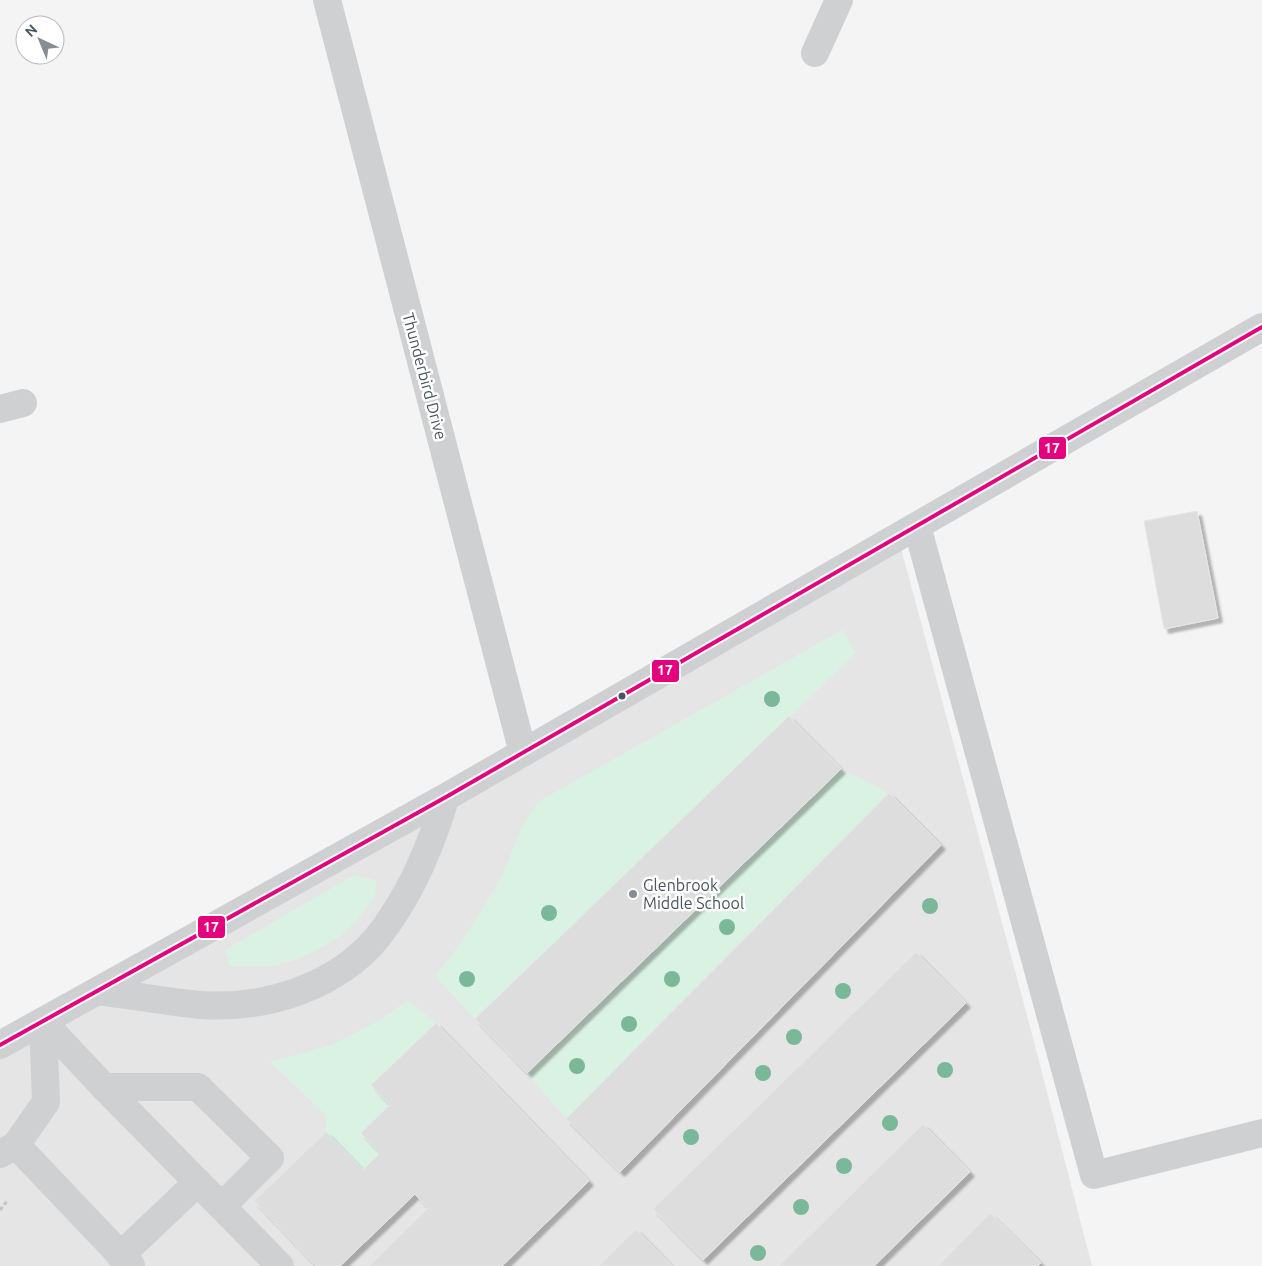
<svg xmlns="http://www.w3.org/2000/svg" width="1262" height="1266" font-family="Ubuntu,sans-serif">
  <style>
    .education { fill: #e6e5e6 }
    .green { fill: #d9f2e3 }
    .building { fill: #ddddde; stroke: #e5e6e7; filter: url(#shadow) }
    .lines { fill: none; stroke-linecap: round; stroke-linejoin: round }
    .path { stroke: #bcc7c4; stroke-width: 3; stroke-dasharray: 4 2.5; stroke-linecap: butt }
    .minor { stroke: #ced0d2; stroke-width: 28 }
    .bus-1-casing { stroke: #fff; stroke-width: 8 }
    .bus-1 { stroke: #e5007d; stroke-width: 4 }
    .tree { fill: #7ab899 }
    .bus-dot { fill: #4a5661; stroke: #fff; stroke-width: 2 }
    .poi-dot { fill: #868d94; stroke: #fff; stroke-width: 2 }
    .labels { text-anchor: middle; stroke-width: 5; stroke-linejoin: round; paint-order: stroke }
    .street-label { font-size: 16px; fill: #4a5661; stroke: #fff }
    .poi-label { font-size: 16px; fill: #4a5661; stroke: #fff; text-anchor: start }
    .line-badge { stroke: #fff; stroke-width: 2 }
    .badge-label { font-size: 14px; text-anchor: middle; font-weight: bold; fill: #fff }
  </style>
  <defs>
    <filter id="shadow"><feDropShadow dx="4.5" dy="4.5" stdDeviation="1" flood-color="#0004"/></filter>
  </defs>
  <rect width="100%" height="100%" fill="#f4f4f4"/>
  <path class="education" d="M898,537L1032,1034L1092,1266H0V1045Z"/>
  <path class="green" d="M842,630L856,653L475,1019L435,976L457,948L475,921L502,876L522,827L538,802Z
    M841,769L889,793L566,1119L527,1073Z
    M354,875L376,880L375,897L357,920L339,937L315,951L292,961L270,966H230L225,950Z
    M408,1000L436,1023L371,1085L390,1105L361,1133L380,1153L363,1170L326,1132V1115L270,1062L332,1045L380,1020Z"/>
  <path class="building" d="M1197,511L1218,618L1164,629L1144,521Z
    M789,716L841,769L527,1073L475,1019Z
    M889,793L941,845L620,1172L566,1119Z
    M916,952L966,1003L703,1260L653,1209Z
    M436,1023L589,1181L502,1266H369L428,1208L415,1194L340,1266H316L254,1201L326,1132L363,1170L380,1153L361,1133L390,1105L371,1085Z
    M923,1124L970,1172L874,1266H779Z
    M990,1213L1041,1263L1038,1266H938Z
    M636,1229L672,1266H599Z"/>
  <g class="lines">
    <path class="path" d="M0,1210L8,1200"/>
    <path class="minor" d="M327,0L523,753
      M815,53L839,0
      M0,409L23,403
      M917,526L1094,1175L1262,1133
      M97,991C132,995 167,1002 202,1005C262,1009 326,990 369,947C389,926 413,885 424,857C433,838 439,817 446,797
      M43,1022L104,1087L280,1266
      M0,1045L446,797L1262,327
      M104,1087H198L270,1158L222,1206
      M16,1145L46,1102L43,1022
      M0,1154L16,1145L131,1266
      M120,1256L198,1182"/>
    <defs>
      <path id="bus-1" d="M0,1045L446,797L1262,327"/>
    </defs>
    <use href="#bus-1" class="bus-1-casing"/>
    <use href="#bus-1" class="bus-1"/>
  </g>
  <g class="tree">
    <circle cx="772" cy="699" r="8"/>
    <circle cx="930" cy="906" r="8"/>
    <circle cx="549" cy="913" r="8"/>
    <circle cx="727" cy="927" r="8"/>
    <circle cx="467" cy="979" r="8"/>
    <circle cx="672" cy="979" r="8"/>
    <circle cx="843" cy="991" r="8"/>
    <circle cx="629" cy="1024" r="8"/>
    <circle cx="794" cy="1037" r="8"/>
    <circle cx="577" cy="1066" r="8"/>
    <circle cx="945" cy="1070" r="8"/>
    <circle cx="763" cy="1073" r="8"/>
    <circle cx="890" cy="1123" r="8"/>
    <circle cx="691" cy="1137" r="8"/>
    <circle cx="844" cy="1166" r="8"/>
    <circle cx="801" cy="1207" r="8"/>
    <circle cx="758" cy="1253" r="8"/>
  </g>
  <circle class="bus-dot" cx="622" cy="696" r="4.5"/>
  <circle class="poi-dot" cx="633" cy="894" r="5"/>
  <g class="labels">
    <g class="street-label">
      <text transform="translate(425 376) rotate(75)" y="6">Thunderbird Drive</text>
    </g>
    <g class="poi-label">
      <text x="643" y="891">Glenbrook<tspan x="643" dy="18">Middle School</tspan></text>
    </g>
  </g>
  <g class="line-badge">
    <rect x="1038" y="436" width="29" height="24" rx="5" fill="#e5007d"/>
    <rect x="651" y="659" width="29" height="24" rx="5" fill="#e5007d"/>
    <rect x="197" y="915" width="29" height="24" rx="5" fill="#e5007d"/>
  </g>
  <g class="badge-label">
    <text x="1052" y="453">17</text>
    <text x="665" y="675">17</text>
    <text x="211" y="932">17</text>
  </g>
  <g transform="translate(40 40) rotate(316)"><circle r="24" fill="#ffffff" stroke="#b7bbc0"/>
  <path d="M0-4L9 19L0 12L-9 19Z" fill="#868d94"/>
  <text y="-8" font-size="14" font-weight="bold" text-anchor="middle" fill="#4a5661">N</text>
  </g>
</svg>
